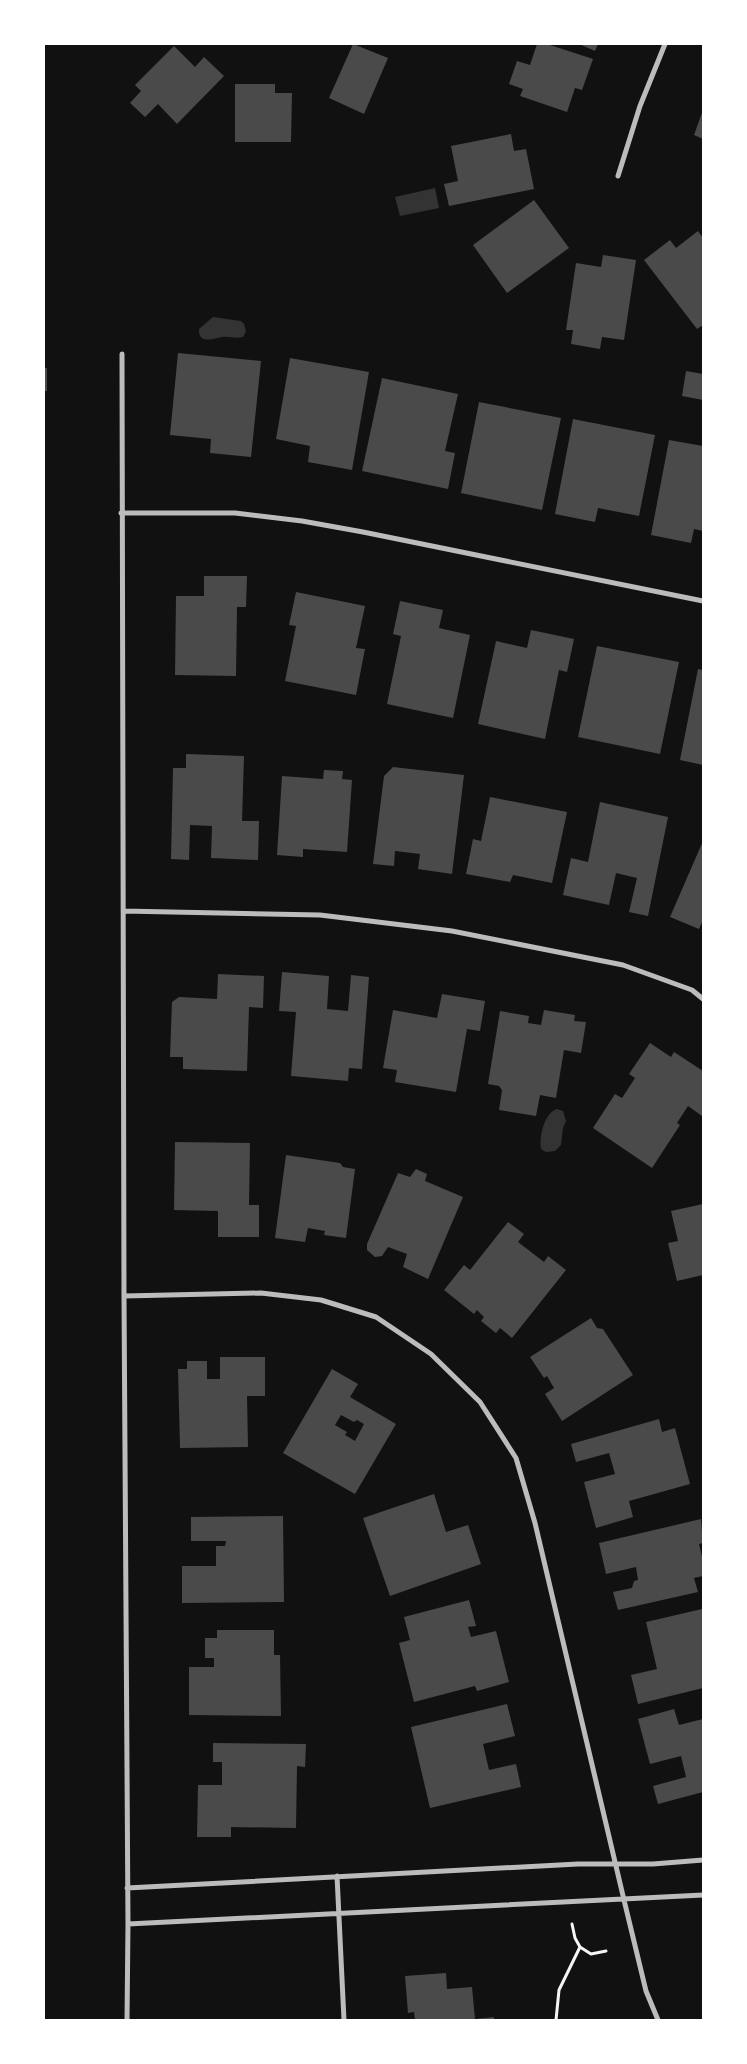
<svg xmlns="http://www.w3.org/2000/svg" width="747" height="2064" font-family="'DM Sans',sans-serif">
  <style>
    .water { fill: #333 }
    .building { fill: #4a4a4a; fill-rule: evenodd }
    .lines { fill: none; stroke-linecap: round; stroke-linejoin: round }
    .path { stroke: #f5f5f5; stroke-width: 3 }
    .minor { stroke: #bcbcbc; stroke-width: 5 }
  </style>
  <rect width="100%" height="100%" fill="#111"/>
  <path class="water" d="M435,188L439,208L400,216L395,197Z
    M213,317L241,321L244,324L246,331L243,337C235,339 229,336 222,337C213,339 198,344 199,329Z
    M557,1109L563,1111L566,1121L563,1128L561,1145L555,1151L546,1152L541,1149C539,1137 544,1113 557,1109Z"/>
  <path class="building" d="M353,44L388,58L364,114L329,98Z
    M537,44H547L593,59L582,90L575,88L567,112L520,96L523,89L509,84L517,61L530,65Z
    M579,44H598L595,51Z
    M174,46L195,67L204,57L224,76L177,124L158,104L145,117L130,103L141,91L135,85Z
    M235,84H275V93H292L291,142H235Z
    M703,110V139L694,135Z
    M511,134L514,151L526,149L534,189L449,206L444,184L458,181L451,146Z
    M534,200L569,248L507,293L473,245Z
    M698,231L703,238V325L697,329L644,260L670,240L676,248Z
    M603,255L636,260L624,340L602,337L600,349L571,344L573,330H566L576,263L601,267Z
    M178,353L261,361L251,457L210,453L211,439L170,435Z
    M290,358L369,372L352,470L308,462L310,446L276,439Z
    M44,368H47V391H44Z
    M686,371L703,374V400L682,396Z
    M382,378L458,394L445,451L455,453L448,489L362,471Z
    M479,402L561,418L542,510L461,493Z
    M573,419L655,435L639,516L598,508L595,522L555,514Z
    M669,440L703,446V531L694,529L691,543L651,535Z
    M204,576H247L246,607H237L236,676L175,675L176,596H204Z
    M296,592L365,606L356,648L365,649L356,695L285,681L296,626L289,625Z
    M400,601L443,610L439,628L470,635L453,718L387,704L401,636L393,634Z
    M531,630L574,639L567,672L559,670L545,739L478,724L496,641L527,648Z
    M597,646L679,662L660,754L578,737Z
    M698,669L703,670V765L680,760Z
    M186,754L244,756L242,821H259L258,860L211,858L212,826L190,825L189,860L171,859L173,768H186Z
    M393,767L464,775L452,874L418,869L420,854L395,851L394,866L373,864L384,776Z
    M324,770L343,771L342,779L352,780L347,852L303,849V857L277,855L282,776L323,779Z
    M490,797L567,812L552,883L513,875L510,882L466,874L473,839L481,841Z
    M600,802L668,817L648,916L629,912L637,878L616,873L609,905L563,895L571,858L588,862Z
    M703,841V920L699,929L670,917Z
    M282,972L329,976L327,1009L348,1011L351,975L369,977L362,1069L349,1068L348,1081L291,1076L296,1012L279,1011Z
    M218,974L264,976L263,1008L249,1007L247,1071L183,1069V1057H170L172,1002L179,997L217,999Z
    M442,994L485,1001L480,1031L467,1029L456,1092L395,1082L397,1070L383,1068L393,1010L437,1018Z
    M544,1010L575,1015L574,1021L586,1022L581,1053L564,1050L556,1098L540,1095L536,1116L499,1110L502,1090L499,1086L488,1084L500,1011L529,1016L528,1023L541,1025Z
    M650,1043L671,1057L674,1052L703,1071V1113L702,1116L688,1106L677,1123L680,1125L652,1168L593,1128L615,1094L622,1098L635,1078L629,1074Z
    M175,1142L250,1143L249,1205H259V1237H218V1211L174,1210Z
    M286,1155L340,1163L343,1167L355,1169L346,1238L324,1235L325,1231L308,1228L305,1242L275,1238Z
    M416,1169L427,1174L425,1181L463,1197L428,1279L403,1267L407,1254L388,1247L382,1256L375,1257L367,1250V1244L398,1173L410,1177Z
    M703,1204V1275L677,1281L668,1243L678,1241L671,1211Z
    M508,1222L524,1234L518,1242L544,1262L548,1256L566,1270L512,1338L500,1328L496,1333L481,1321L484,1317L477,1310L474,1314L444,1290L464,1265L470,1270Z
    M591,1318L597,1328L603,1329L633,1375L562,1421L545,1394L554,1388L547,1376L544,1378L530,1357Z
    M220,1357H265V1396H247L248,1447L180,1448L178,1369H187V1361H207V1379H220Z
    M332,1369L358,1384L350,1397L396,1424L355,1494L283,1453ZM341,1415L354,1422L357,1420L364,1424L355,1441L345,1435L347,1432L335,1425Z
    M659,1419L662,1432L675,1428L690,1484L629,1501L633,1517L596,1528L584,1482L615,1474L609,1453L576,1462L571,1444Z
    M434,1494L446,1532L468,1525L481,1564L390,1596L363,1518Z
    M283,1516L284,1602L182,1603V1566H216V1546H225L226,1541H191V1517Z
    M701,1519L703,1543L699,1544L703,1561V1576L694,1578L698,1592L618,1610L613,1592L632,1588L634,1581L638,1580L636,1567L606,1574L599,1543Z
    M469,1600L476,1626L468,1627L471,1637L496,1631L509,1682L477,1691L475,1686L414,1702L399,1643L410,1640L404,1617Z
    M702,1609L703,1688L638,1704L631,1675L657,1669L646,1622Z
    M217,1630H274V1655H280L281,1716L189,1715V1667H214V1658H205V1638H217Z
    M507,1704L515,1736L483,1744L489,1770L516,1764L521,1787L430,1808L411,1727Z
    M674,1709L679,1725L703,1719V1792L658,1804L653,1786L686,1777L681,1756L650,1764L638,1719Z
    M213,1743L306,1744L305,1767L297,1766L296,1828L231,1827V1837H197L198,1785H222V1762H213Z
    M446,1973L447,1989L472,1987L475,2019L494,2017V2020H415L414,2012L408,2013L405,1976Z"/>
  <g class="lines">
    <path class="path" d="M572,1924L575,1938L580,1947
      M556,2020L559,1990L580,1947L591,1954L606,1951"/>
    <path class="minor" d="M618,176L640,106L665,44
      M122,354L124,1296L128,1924L127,2020
      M121,513H235L302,521L363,532L703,601
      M123,911L320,915L452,931L623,965L692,990L703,999
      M124,1296L261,1293L321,1300L376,1317L431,1354L480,1402L516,1458L535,1523L624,1900L646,1991L658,2020
      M337,1876L344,2020
      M127,1888L578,1864H653L703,1860
      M128,1924L703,1895"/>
  </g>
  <rect width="747" height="2064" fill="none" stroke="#ffffff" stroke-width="90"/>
</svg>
